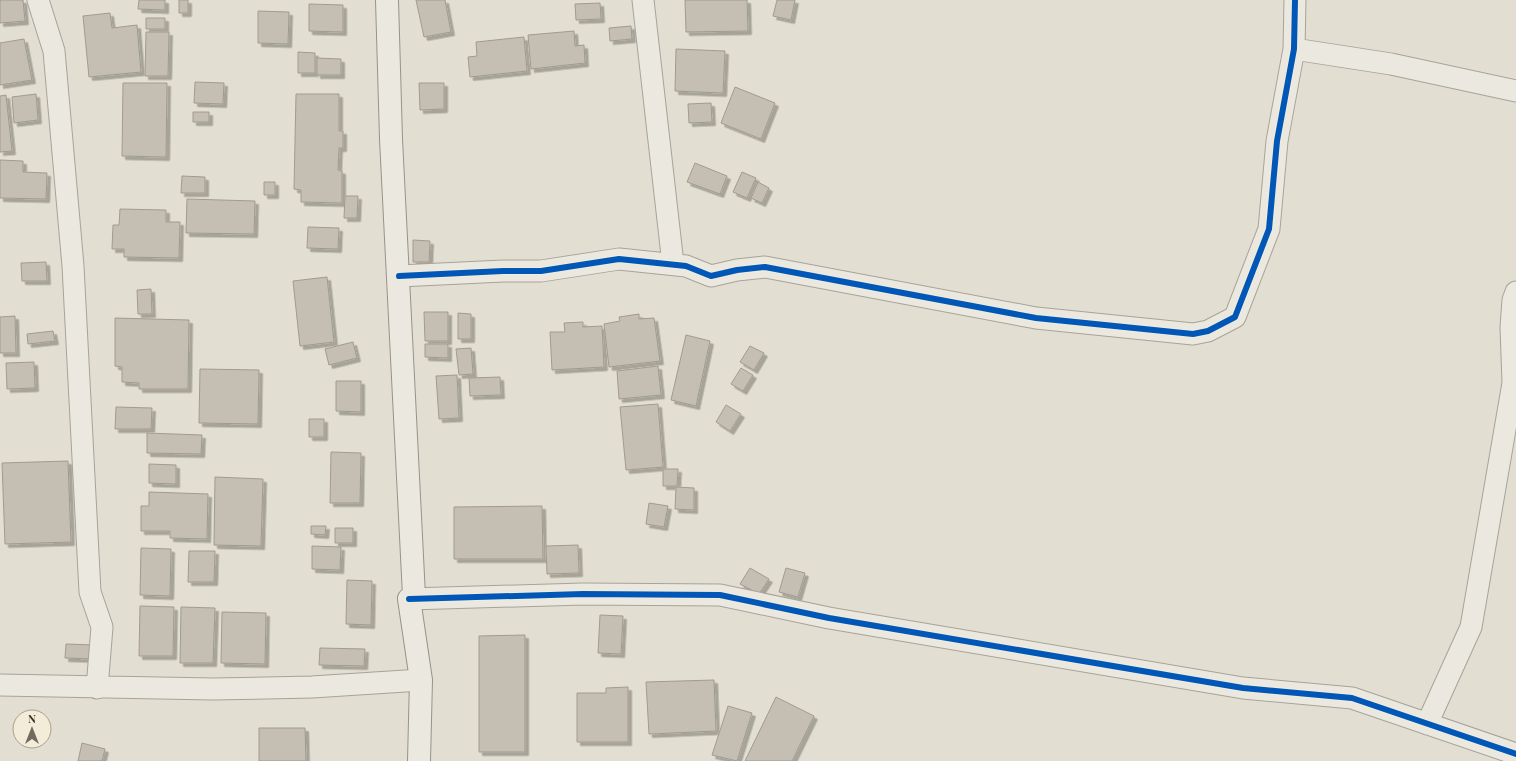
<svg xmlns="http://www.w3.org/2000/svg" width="1516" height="761" font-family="'Playfair Display',serif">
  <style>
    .building { fill: #c5beb2; stroke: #a29a90; filter: url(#shadow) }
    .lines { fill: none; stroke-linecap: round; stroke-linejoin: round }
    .street-casing { stroke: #a8a399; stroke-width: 23 }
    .secondary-casing { stroke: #989389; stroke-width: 24 }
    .street { stroke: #ebe8e0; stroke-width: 21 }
    .secondary { stroke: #ebe8e0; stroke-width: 22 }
    .cycleway-casing { stroke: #f2ecd8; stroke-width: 8 }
    .cycleway { stroke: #0057b8; stroke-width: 6 }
  </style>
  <defs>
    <filter id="shadow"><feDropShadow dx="3.5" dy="3.5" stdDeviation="0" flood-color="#0004"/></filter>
  </defs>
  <rect width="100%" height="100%" fill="#e2ded1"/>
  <path class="building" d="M0,0H23L25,21L0,23Z
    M139,0H165V10L138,9Z
    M179,0H188V13H179Z
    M416,0H445L451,32L424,37Z
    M685,0H747L748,31L686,32Z
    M777,0H795L791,20L773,16Z
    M600,3L601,19L576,20L575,4Z
    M309,4L343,5V32L309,31Z
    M258,11L289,12L288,44L258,43Z
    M110,13L112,28L137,25L141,72L89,77L83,16Z
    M146,18H165V29H146Z
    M631,26L632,39L610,41L609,28Z
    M574,31L575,46L584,45L585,63L531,69L528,35Z
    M146,32H169L168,76H145Z
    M524,37L527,71L470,77L468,57L477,56L476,42Z
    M24,39L32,80L0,85V43Z
    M676,49L725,51L723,93L675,91Z
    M298,52L315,53V73H298Z
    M317,58L341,59V75H317Z
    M195,82L224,83L223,104L194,103Z
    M123,83H167L166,157L122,156Z
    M419,83H444V109L420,110Z
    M735,87L775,103L761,139L721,123Z
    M36,94L38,120L14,123L12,97Z
    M296,94H339V131H343V148H339L338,170L342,171V203L301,202V190L294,189Z
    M6,95L12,151L0,152V96Z
    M711,103L712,122L689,123L688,104Z
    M193,112H209V122H193Z
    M0,160L23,161V172L47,173L46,199L0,198Z
    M695,163L727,176L720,194L687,182Z
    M742,172L756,178L747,198L733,192Z
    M182,176L205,177V193H181Z
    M264,182H275V195H264Z
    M758,182L769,188L762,203L751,198Z
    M345,196H358L357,218H344Z
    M187,199L255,201L254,234L186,233Z
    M120,209L166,210V222H180L179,258L124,257V249H112L113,225H119Z
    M308,227L339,228L338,249L307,248Z
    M413,240L430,241L429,262H413Z
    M46,262L47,281H22L21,263Z
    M327,277L334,342L300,346L293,281Z
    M151,289L152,314H138L137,290Z
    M424,312H448V341H425Z
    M458,313L471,314V339H458Z
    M639,314V319L654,318L660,361L609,367L604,324L620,321L619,317Z
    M15,316L16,353H0V317Z
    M115,318L189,320L188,389H139V383L122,382V367L115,366Z
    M583,322V327L602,326L604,367L552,370L550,332H565L564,323Z
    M53,331L55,341L28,344L27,334Z
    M686,335L710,341L696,406L671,400Z
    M353,342L357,358L329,365L325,349Z
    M425,344H448V358L425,357Z
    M750,346L764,353L754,370L740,362Z
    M471,348L473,374L459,375L456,349Z
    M34,362L35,388L7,389L6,363Z
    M658,366L661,395L619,399L617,371Z
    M741,368L753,375L743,391L731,384Z
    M200,369L259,370L258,424L199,423Z
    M457,375L459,418L439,419L436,376Z
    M500,377L501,395L470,396L469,378Z
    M336,381H361V412L336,411Z
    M658,404L663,467L626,470L620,407Z
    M726,405L741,414L730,431L716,422Z
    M116,407L152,408L151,429H115Z
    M309,419H324V437H309Z
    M147,433L202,435L201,454L147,453Z
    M331,452L361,453L360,503H330Z
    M68,461L71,542L5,544L2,463Z
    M149,464L176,465V484L149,483Z
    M663,469H678L677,486H663Z
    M215,477L263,479L261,546L214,545Z
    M676,487L694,488V510L675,509Z
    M149,492L208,494L207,539L170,538V531H141V506H149Z
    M649,503L668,506L664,527L646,524Z
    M542,506L543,559H454V507Z
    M311,526H326L325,535L311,534Z
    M335,528H353V543H335Z
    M578,545L579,573L547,574L546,546Z
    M312,546L341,547L340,570L312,569Z
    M141,548L171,549L170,596L140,595Z
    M189,551H215L214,582H188Z
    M750,568L769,579L759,594L740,584Z
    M786,568L805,573L798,597L779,592Z
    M347,580L372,581L371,625L346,624Z
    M140,606L174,607L173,656H139Z
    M181,607L215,608L213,663H180Z
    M222,612L266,613L265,664L221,663Z
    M600,615L623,616L621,654L598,653Z
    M525,635V752H479V636Z
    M66,644L94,645V659L65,658Z
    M320,648L365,649L364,666L319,665Z
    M714,680L716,731L649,734L646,682Z
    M628,687V742H577V693H606V688Z
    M776,697L814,716L792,761H745Z
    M728,706L752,713L737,761L712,755Z
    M259,728H305L306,761H259Z
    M82,743L105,749L102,761H78Z"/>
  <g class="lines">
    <defs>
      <path id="street" d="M38,0L54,51L73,266L90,592L102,627L97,688
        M643,0L673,264
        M1294,49L1391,64L1516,91
        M399,276L503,271H541L619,259L686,266L711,276L737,270L765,267L1036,318L1193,334L1208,331L1235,317L1269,229L1277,141L1294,49L1295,0
        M409,599L583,594L720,595L829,618L1243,688L1352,698L1516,754
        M0,685L213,689L312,687L421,680
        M1427,724L1471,627L1513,383L1511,327L1513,300L1516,292"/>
      <path id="secondary" d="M387,0L391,139L414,596L409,599L421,680L419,761"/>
    </defs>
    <use href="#street" class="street-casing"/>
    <use href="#secondary" class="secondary-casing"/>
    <use href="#street" class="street"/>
    <use href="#secondary" class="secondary"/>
    <defs>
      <path id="cycleway" d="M399,276L503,271H541L619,259L686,266L711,276L737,270L765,267L1036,318L1193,334L1208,331L1235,317L1269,229L1277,141L1294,49L1295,0
        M409,599L583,594L720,595L829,618L1243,688L1352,698L1516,754"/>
    </defs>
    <use href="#cycleway" class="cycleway-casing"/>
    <use href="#cycleway" class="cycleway"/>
  </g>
  <g transform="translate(32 729)"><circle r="19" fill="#f2ecd8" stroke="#a7a08f"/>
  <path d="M0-3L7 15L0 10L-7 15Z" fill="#726b5f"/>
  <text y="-6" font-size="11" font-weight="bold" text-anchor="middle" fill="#362d21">N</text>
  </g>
</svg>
